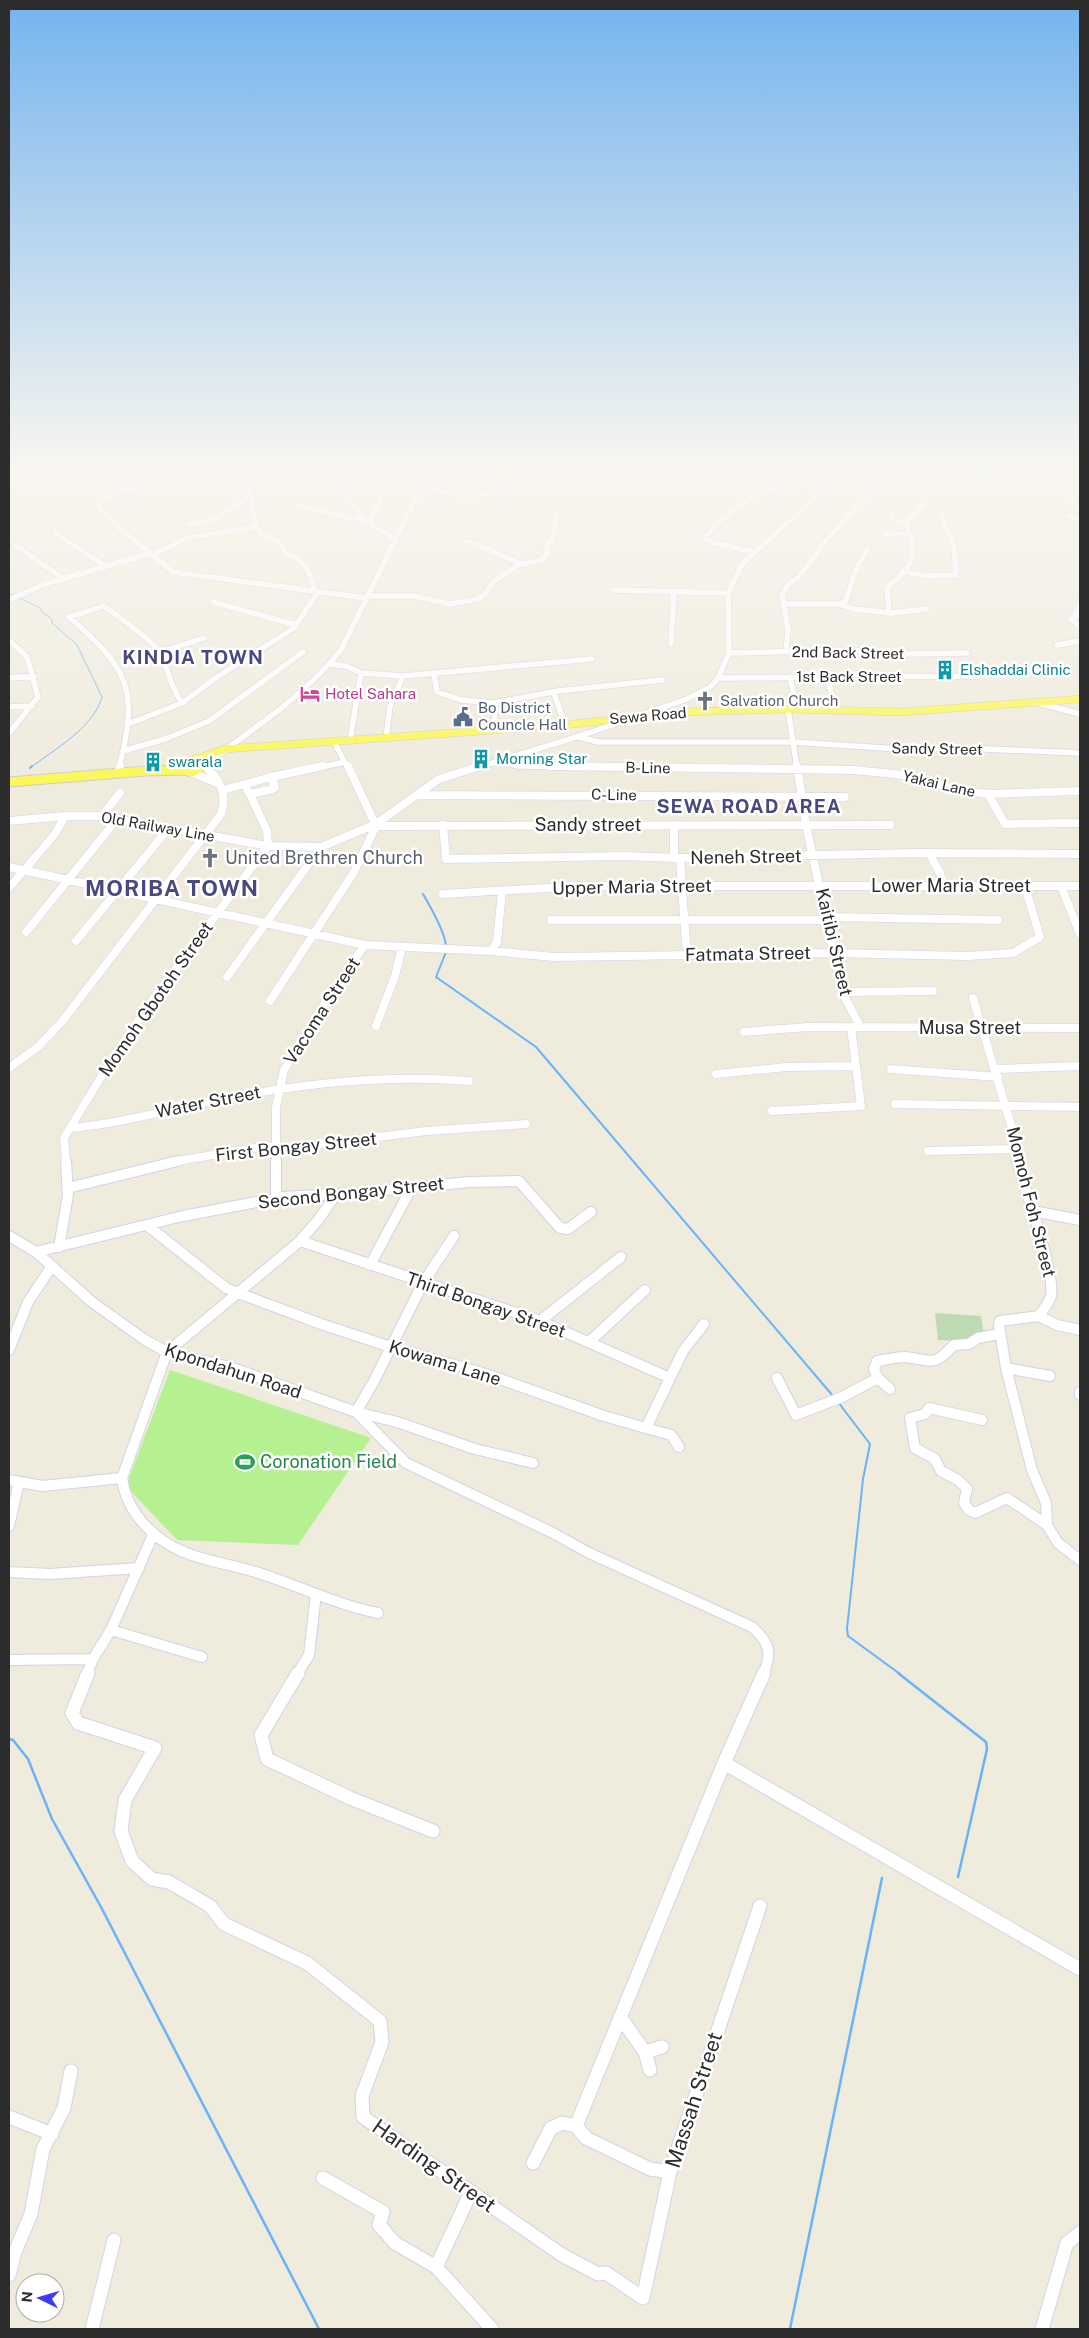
<svg xmlns="http://www.w3.org/2000/svg" width="1089" height="2338" font-family="'Public Sans',sans-serif">
  <style>
    .cemetery { fill: #bedab3 }
    .pitch { fill: #b5f191 }
    .lines { fill: none; stroke-linecap: round; stroke-linejoin: round }
    .stream-far2 { stroke: #69b4f8; stroke-width: 1 }
    .stream-far1 { stroke: #69b4f8; stroke-width: 2 }
    .stream { stroke: #69b4f8; stroke-width: 2.5 }
    .minor-far3-casing { stroke: #d3d2e6; stroke-width: 7 }
    .minor-far2-casing { stroke: #d3d2e6; stroke-width: 9 }
    .minor-far1-casing { stroke: #d3d2e6; stroke-width: 12 }
    .minor-casing { stroke: #d3d2e6; stroke-width: 15 }
    .major-far1-casing { stroke: #ccc; stroke-width: 8 }
    .major-casing { stroke: #ccc; stroke-width: 11 }
    .minor-far3 { stroke: #fff; stroke-width: 5.5 }
    .minor-far2 { stroke: #fff; stroke-width: 8 }
    .minor-far1 { stroke: #fff; stroke-width: 10 }
    .minor { stroke: #fff; stroke-width: 13 }
    .major-far1 { stroke: #fbf756; stroke-width: 7 }
    .major { stroke: #fbf756; stroke-width: 9 }
    .labels { text-anchor: middle; stroke-width: 5; stroke-linejoin: round; paint-order: stroke }
    .far-street-label { font-size: 15px; fill: #2c2c2c; stroke: #fff }
    .far-culture-label { font-size: 15px; fill: #0d838f; stroke: #fff; text-anchor: start }
    .far-hotel-label { font-size: 15px; fill: #b23c85; stroke: #fff; text-anchor: start }
    .far-worship-label { font-size: 15px; fill: #5b616d; stroke: #fff; text-anchor: start }
    .far-service-label { font-size: 15px; fill: #4e5e75; stroke: #fff; text-anchor: start }
    .street-label { font-size: 18px; fill: #2c2c2c; stroke: #fff }
    .worship-label { font-size: 18px; fill: #5b616d; stroke: #fff; text-anchor: start }
    .leisure-label { font-size: 18px; fill: #27864d; stroke: #fff; text-anchor: start }
    .far-district-label { font-size: 19px; font-weight: bold; letter-spacing: 1px; fill: #4a4881; stroke: #fff }
    .near-street-label { font-size: 21px; fill: #2c2c2c; stroke: #fff }
    .district-label { font-size: 22px; font-weight: bold; letter-spacing: 1px; fill: #4a4881; stroke: #fff }
  </style>
  <rect width="100%" height="100%" fill="#efebdd"/>
  <path class="cemetery" d="M935,1313L981,1316L985,1342L938,1340Z"/>
  <path class="pitch" d="M170,1370L371,1438L298,1545L177,1540L126,1486Z"/>
  <g class="lines">
    <path class="stream-far2" d="M9,593L14,596
      M19,598L40,608L43,613L52,619V623L77,645L102,697C93,728 55,749 30,768"/>
    <path class="stream-far1" d="M30,768L32,766
      M423,894C430,906 446,934 446,947
      M446,952L436,977L536,1047L833,1396
      M838,1402L870,1444L863,1479L847,1629L848,1636L900,1674"/>
    <path class="stream" d="M898,1673L986,1742L987,1749L958,1877
      M9,1739L13,1740L28,1759L52,1819L101,1907L319,2329
      M790,2329L882,1878"/>
    <defs>
      <path id="minor-far3" d="M112,463L105,470V473L118,491
        M156,463L168,485
        M266,463L258,470L249,486L255,524L261,533L280,543L286,553L298,559L308,570L315,591
        M971,463L1019,491
        M1012,463L1037,479
        M933,468L940,463
        M840,473L853,482L872,489L898,463
        M975,479L990,474
        M374,483L384,463
        M337,484L362,517L378,529L395,539
        M338,484L346,463
        M421,487C442,491 469,501 490,493C504,487 516,475 528,466
        M497,493L510,488L554,489
        M1072,499L1080,505
        M295,505L369,522
        M892,514V518L906,523
        M1069,516L1080,519
        M370,522L382,497L386,496L384,494L385,488L380,483
        M188,524L210,521L250,497
        M55,533L107,567
        M884,533L910,535
        M466,542C486,546 503,558 523,564
        M16,546L64,579
        M754,552L711,542L705,538C716,523 742,501 760,494C776,487 812,484 830,484
        M156,553L187,538L257,527
        M906,572L928,576L956,575L954,547L941,515
        M614,590L728,593
        M367,596H414L450,604L478,599L486,593L493,582L518,565L542,560L547,554V545L552,540L557,516
        M366,598L173,572L119,528L101,509L98,503L118,491L203,481L271,487L423,483
        M9,600L42,585L148,554
        M213,602L296,625
        M785,604H838L853,609L892,613L927,609
        M838,604L846,601L855,571L867,550
        M889,612L887,588C913,566 919,556 906,523L926,502
        M1074,616L1080,606
        M69,617C129,669 139,689 119,768
        M69,617L104,606C116,615 154,641 160,653C169,671 170,686 182,703
        M1080,617L1074,616L1071,619L1080,627
        M9,640L27,657L38,697L9,733
        M671,644L674,591
        M1057,645L1080,641
        M160,652L204,638
        M786,652L788,630L782,595L789,584L799,577L824,543L872,489
        M729,653L850,650L906,654L967,653
        M330,664L346,666L361,673L403,676L592,659
        M434,674L437,692L461,700L494,703
        M790,677L797,709
        M828,677L834,710
        M9,678L34,676
        M718,678L979,676
        M558,691L554,693L565,725
        M1035,702L1080,714
        M9,707L32,706
        M788,709L797,768
        M128,724L182,703L214,679L294,628L318,592
        M495,730L494,703L558,691L662,680
        M579,737L598,742H793L900,749L962,748L1080,753
        M386,738L390,706L403,676
        M350,741L361,673
        M334,742L348,768
        M123,751L165,739L209,721L303,652
        M217,756C260,724 307,693 341,650L433,463
        M499,760L517,766L654,768
        M204,766L206,768
        M317,768L345,762
        M476,768L589,733L687,699L709,688L718,678L729,653L728,593L742,564L853,463"/>
      <path id="minor-far2" d="M549,766L854,770L904,775L959,790L988,794L1080,791
        M797,766L806,825L842,992L860,1026
        M190,772L217,783
        M118,773L120,766
        M223,790L271,777L323,766
        M247,790L250,794L273,789L275,787L271,777
        M988,794L1005,824L1080,823
        M417,795L845,797
        M102,816L120,793
        M9,821L65,816H102L268,846L321,847L376,824L439,779L480,766
        M443,825L446,859L622,856L680,858L915,853L1080,854
        M674,825V858
        M376,826L890,825
        M929,853L940,873L944,886
        M680,858L686,944L689,955
        M9,867L365,945L491,951L554,957L834,953L967,956L1013,953L1040,937L1025,886
        M1061,886L1080,934
        M9,888L55,834L65,816
        M443,894L580,886H1080
        M827,917L998,920
        M551,920H828
        M26,932L117,819
        M76,941L168,829
        M491,951L497,942L502,891
        M227,977L321,847
        M842,992L933,991
        M973,998L1012,1128L1013,1149L1017,1162
        M270,1001L354,872L376,826L348,766
        M376,1026L395,976L402,947
        M744,1032L808,1027L1080,1028
        M9,1068L39,1046L64,1019L221,814C228,795 220,778 204,766
        M891,1069L998,1077
        M996,1069L1080,1066
        M716,1074L786,1067L856,1066
        M895,1104L1080,1107
        M772,1111L861,1106L851,1027
        M70,1128L112,1059L150,1003L268,846L267,831L250,794
        M928,1151L1013,1149
        M66,1162L64,1138L70,1128C119,1124 167,1110 216,1100C300,1084 383,1074 469,1081
        M171,1162L267,1146L282,1149L426,1131L526,1124
        M276,1162V1107L284,1070L326,1001L365,945"/>
      <path id="minor-far1" d="M276,1161V1198
        M1017,1161C1024,1185 1056,1277 1051,1296C1049,1303 1043,1310 1039,1316L1000,1321L999,1325L1006,1368L1032,1470L1046,1503L1047,1525L1058,1543L1080,1560
        M68,1188L178,1161
        M1033,1211L1080,1220
        M148,1226L226,1288L238,1293L321,1324L391,1347L483,1373L604,1416L646,1428L683,1351L704,1324
        M9,1236L36,1252L92,1302L145,1340L167,1352L230,1367L356,1412L397,1422L475,1449L533,1463
        M300,1241L540,1321L670,1378
        M59,1247L68,1195L66,1161
        M36,1252L183,1216L283,1197L357,1193L469,1182L519,1181L560,1228L568,1229L591,1212
        M370,1265L412,1187
        M1039,1316L1057,1325L1080,1330
        M540,1321L621,1257
        M589,1342L645,1290
        M9,1350L28,1302L52,1266
        M167,1352L122,1478C124,1495 131,1509 142,1522C176,1561 217,1559 262,1574C301,1587 338,1605 378,1613
        M167,1352L300,1241L319,1219L336,1194
        M1006,1368L1050,1376
        M777,1378L796,1415L842,1397L878,1378
        M890,1389L878,1378L874,1369L877,1361C886,1360 896,1357 905,1357C933,1360 932,1368 954,1345L969,1344L978,1338L1000,1334
        M1080,1392V1395
        M356,1412L406,1463L553,1533L589,1553L752,1627C769,1642 773,1652 763,1674
        M356,1412L374,1381L423,1283L454,1236
        M982,1420L929,1408L925,1414L910,1418L915,1448L935,1459L941,1471L958,1480L967,1489L964,1503L969,1510L975,1513L1007,1498L1047,1525
        M646,1428L671,1435L679,1447
        M9,1480L42,1486L122,1478
        M9,1526L19,1482
        M9,1572L50,1574L139,1568
        M111,1630L202,1657
        M9,1660L93,1659
        M87,1674L93,1659L111,1630L153,1535
        M297,1674L309,1655L316,1594"/>
      <path id="minor" d="M88,1673L72,1713L78,1723L155,1748L125,1800L121,1831L132,1861L152,1879L169,1882L210,1906L224,1924L307,1963L380,2021L382,2042L362,2096L363,2117L562,2255L598,2274L606,2273L643,2298L670,2172L760,1906
        M298,1673L261,1735L267,1759L350,1798L433,1831
        M724,1763L1080,1969
        M620,2017L645,2052L650,2070
        M645,2052L662,2047
        M9,2117L52,2134
        M576,2126L724,1763L764,1673
        M533,2163L551,2128L562,2123L576,2126L586,2138L650,2169L670,2172
        M323,2178L383,2212L379,2225L395,2243L436,2267L492,2329
        M436,2267L471,2192
        M9,2275L15,2252L31,2214L43,2149L64,2108L71,2071
        M92,2329L114,2240
        M1042,2329L1067,2243L1080,2233"/>
      <path id="major-far1" d="M192,760L225,749L565,725L682,712L788,709L901,712L1080,699
        M184,768V763L194,759L203,762L202,768"/>
      <path id="major" d="M184,766V770L192,772L202,766
        M9,782L145,771L185,770"/>
    </defs>
    <use href="#minor-far3" class="minor-far3-casing"/>
    <use href="#minor-far2" class="minor-far2-casing"/>
    <use href="#minor-far1" class="minor-far1-casing"/>
    <use href="#minor" class="minor-casing"/>
    <use href="#major-far1" class="major-far1-casing"/>
    <use href="#major" class="major-casing"/>
    <use href="#minor-far3" class="minor-far3"/>
    <use href="#minor-far2" class="minor-far2"/>
    <use href="#minor-far1" class="minor-far1"/>
    <use href="#minor" class="minor"/>
    <use href="#major-far1" class="major-far1"/>
    <use href="#major" class="major"/>
  </g>
  <linearGradient id="sky" x2="0" y2="1"><stop stop-color="#75b4ee"/><stop offset="0.59" stop-color="#f8f6f0"/><stop offset="1" stop-color="#f8f6f0" stop-opacity="0"/></linearGradient>
  <rect width="1089" height="790" fill="url(#sky)"/>
  <defs>
    <symbol id="building-bare" viewBox="-9 -9 18 18"><path d="M-4-6H4V6H1V3H-1V6H-4ZM-2.5-4.3h1.7v1.8h-1.7ZM.8-4.3h1.7v1.8H.8ZM-2.5-1h1.7V.8h-1.7ZM.8-1h1.7V.8H.8Z" fill="#0f9aa8" stroke="#fff" stroke-width="2.5" paint-order="stroke"/></symbol>
    <symbol id="hotel-bare" viewBox="-9 -9 18 18"><path d="M-6-4.5h1.5V1H6V5H4.5V3h-9V5H-6ZM-4 0a1.8 1.8 0 1 1 3.6 0ZM.5 0V-2.5h3Q6-2.5 6 0Z" fill="#d1479c" stroke="#fff" stroke-width="2.5" paint-order="stroke"/></symbol>
    <symbol id="church-bare" viewBox="-9 -9 18 18"><path d="M-1.2-6h2.4v3.5h3.3v2.4h-3.3V6h-2.4V-.1h-3.3v-2.4h3.3Z" fill="#6b7280" stroke="#fff" stroke-width="2.5" paint-order="stroke"/></symbol>
    <symbol id="civic-bare" viewBox="-9 -9 18 18"><path d="M-.6-6.5H3V-4.5H.6V-3L4-1V1h2V6H-6V1h2V-1L-.6-3ZM-1.2 2.5V6h2.4V2.5Z" fill="#5c6f8a" stroke="#fff" stroke-width="2.5" paint-order="stroke"/></symbol>
    <symbol id="stadium-bare" viewBox="-9 -9 18 18"><path d="M0-5a6.5 5 0 1 0 0 10a6.5 5 0 1 0 0-10ZM-3.5-1.8h7v3.6h-7Z" fill="#2e9e5b" stroke="#fff" stroke-width="2.5" paint-order="stroke"/></symbol>
  </defs>
  <g fill-rule="evenodd">
    <use href="#building-bare" x="931" y="656" width="28" height="28"/>
    <use href="#hotel-bare" x="296" y="680" width="28" height="28"/>
    <use href="#church-bare" x="691" y="687" width="28" height="28"/>
    <use href="#civic-bare" x="449" y="703" width="28" height="28"/>
    <use href="#building-bare" x="467" y="745" width="28" height="28"/>
    <use href="#building-bare" x="139" y="748" width="28" height="28"/>
    <use href="#church-bare" x="196" y="844" width="28" height="28"/>
    <use href="#stadium-bare" x="231" y="1448" width="28" height="28"/>
  </g>
  <g class="labels">
    <g class="far-street-label">
      <text transform="translate(848 653) rotate(1)" y="5">2nd Back Street</text>
      <text x="849" y="682">1st Back Street</text>
      <text transform="translate(648 716) rotate(-5)" y="5">Sewa Road</text>
      <text transform="translate(937 749) rotate(1)" y="5">Sandy Street</text>
      <text transform="translate(648 768) rotate(1)" y="5">B-Line</text>
      <text transform="translate(939 784) rotate(13)" y="5">Yakai Lane</text>
      <text transform="translate(614 795) rotate(1)" y="5">C-Line</text>
      <text transform="translate(158 827) rotate(10)" y="5">Old Railway Line</text>
    </g>
    <g class="far-culture-label">
      <text x="960" y="675">Elshaddai Clinic</text>
      <text x="496" y="764">Morning Star</text>
      <text x="168" y="767">swarala</text>
    </g>
    <g class="far-hotel-label">
      <text x="325" y="699">Hotel Sahara</text>
    </g>
    <g class="far-worship-label">
      <text x="720" y="706">Salvation Church</text>
    </g>
    <g class="far-service-label">
      <text x="478" y="713">Bo District<tspan x="478" dy="17">Councle Hall</tspan></text>
    </g>
    <g class="street-label">
      <text x="588" y="831">Sandy street</text>
      <text transform="translate(746 857) rotate(-1)" y="6">Neneh Street</text>
      <text x="951" y="892">Lower Maria Street</text>
      <text transform="translate(632 887) rotate(-1)" y="6">Upper Maria Street</text>
      <text transform="translate(834 942) rotate(77)" y="6">Kaitibi Street</text>
      <text transform="translate(748 954) rotate(-1)" y="6">Fatmata Street</text>
      <text transform="translate(156 999) rotate(-55)" y="6">Momoh Gbotoh Street</text>
      <text transform="translate(322 1011) rotate(-57)" y="6">Vacoma Street</text>
      <text x="970" y="1034">Musa Street</text>
      <text transform="translate(208 1102) rotate(-11)" y="6">Water Street</text>
      <text transform="translate(296 1147) rotate(-6)" y="6">First Bongay Street</text>
      <text transform="translate(351 1193) rotate(-6)" y="6">Second Bongay Street</text>
      <text transform="translate(1031 1202) rotate(76)" y="6">Momoh Foh Street</text>
      <text transform="translate(486 1305) rotate(19)" y="6">Third Bongay Street</text>
      <text transform="translate(445 1363) rotate(17)" y="6">Kowama Lane</text>
      <text transform="translate(233 1371) rotate(18)" y="6">Kpondahun Road</text>
    </g>
    <g class="worship-label">
      <text x="225" y="864">United Brethren Church</text>
    </g>
    <g class="leisure-label">
      <text x="260" y="1468">Coronation Field</text>
    </g>
    <g class="far-district-label">
      <text x="193" y="664">KINDIA TOWN</text>
      <text x="749" y="813">SEWA ROAD AREA</text>
    </g>
    <g class="near-street-label">
      <text transform="translate(694 2100) rotate(-72)" y="7">Massah Street</text>
      <text transform="translate(434 2166) rotate(35)" y="7">Harding Street</text>
    </g>
    <g class="district-label">
      <text x="172" y="896">MORIBA TOWN</text>
    </g>
  </g>
  <rect width="1089" height="2338" fill="none" stroke="#2c2c2c" stroke-width="20"/>
  <g transform="translate(40 2298) rotate(275)"><circle r="24" fill="#ffffff" stroke="#ababab"/>
  <path d="M0-4L9 19L0 12L-9 19Z" fill="#3e3aff"/>
  <text y="-8" font-size="14" font-weight="bold" text-anchor="middle" fill="#2c2c2c">N</text>
  </g>
</svg>
